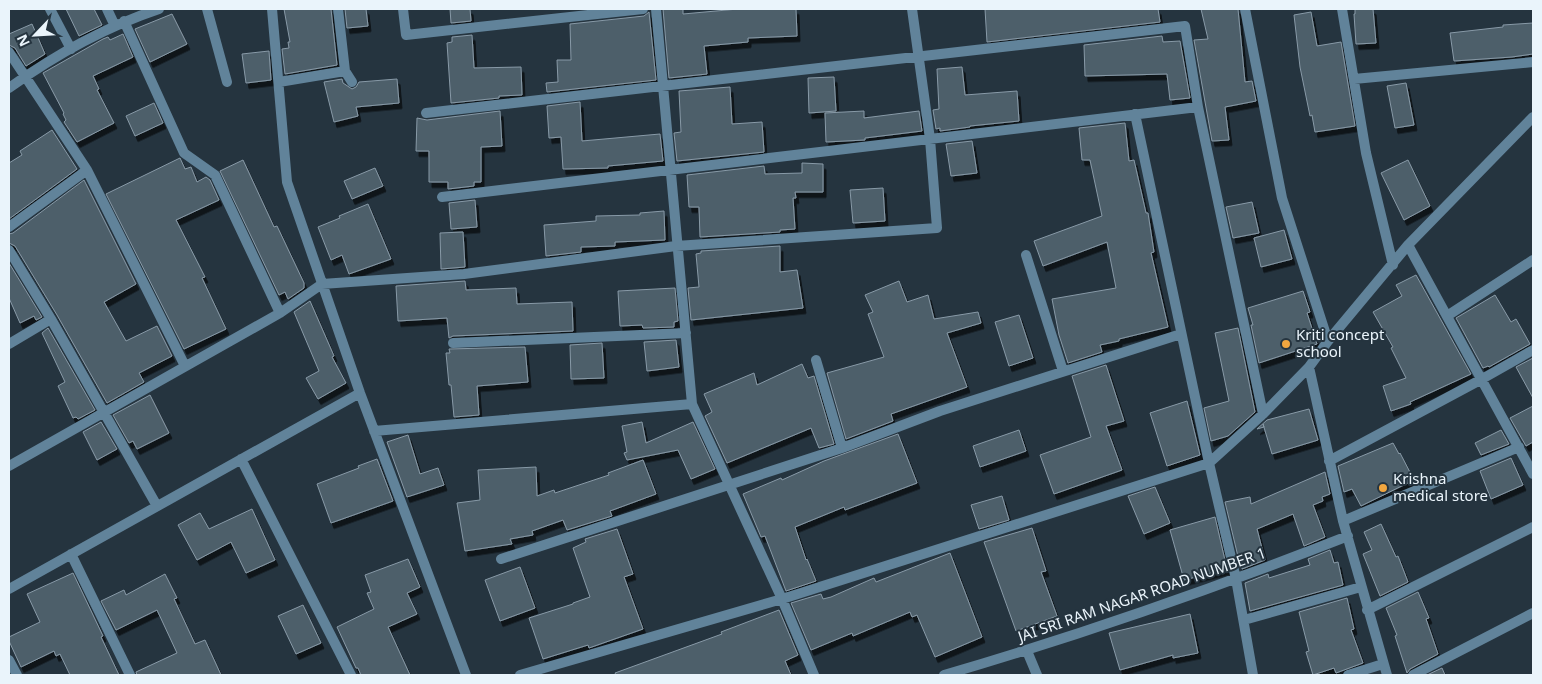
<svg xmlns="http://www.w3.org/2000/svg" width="1542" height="684" font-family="'Noto Sans',sans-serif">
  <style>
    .building { fill: #4d5e6a; stroke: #889aa7; filter: url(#shadow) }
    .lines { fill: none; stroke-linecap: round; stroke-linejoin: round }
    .street { stroke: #61839a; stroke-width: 10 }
    .poi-dot { fill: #f1a63f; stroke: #25343f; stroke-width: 2 }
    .labels { text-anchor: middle; stroke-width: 4; stroke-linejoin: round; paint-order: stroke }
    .poi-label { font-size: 15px; fill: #eaf4fb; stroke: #25343f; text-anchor: start }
    .street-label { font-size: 15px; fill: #eaf4fb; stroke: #25343f }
  </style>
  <defs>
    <filter id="shadow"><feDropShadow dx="3" dy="5.5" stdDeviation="0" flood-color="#0009"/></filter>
  </defs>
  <rect width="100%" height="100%" fill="#25343f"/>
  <path class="building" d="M66,9H94L102,25L79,36Z
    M284,9H331L337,65L285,74L282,49L289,48L288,42H290Z
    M345,9H366L368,26L347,28Z
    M450,9H470L471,21L451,23Z
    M663,9H683V14L738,9H796L797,36L748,38V42L704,46L707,74L669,78Z
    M985,9H1158L1160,22L987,42Z
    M1201,9H1238L1245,82L1252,81L1256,101L1225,107L1229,140L1212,141L1194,40L1208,39Z
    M1355,9H1373L1376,43L1356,44L1354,14H1355Z
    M649,12L656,80L547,92L546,83L558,82L557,60H571L570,24L644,16Z
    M1311,12L1317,46L1341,42L1355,126L1315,132L1312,115L1310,116L1300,67L1294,15Z
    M172,14L187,44L150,62L135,29Z
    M1533,23V54L1512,57L1454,61L1450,33L1503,27V25Z
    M32,24L45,54L26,66L15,48L9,45V34Z
    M123,34L133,57L93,76L99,89L97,90L114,123L77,142L64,122L66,120L63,114L64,113L43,73L103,39L108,37L110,40Z
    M472,35L474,68L521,67L522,95L499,96V98L451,103L447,43L452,42V37Z
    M1162,36L1163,42L1180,41L1190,98L1170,100L1167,74L1085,76L1084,45Z
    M269,51L271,80L246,83L242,54Z
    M962,67L965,95L1017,91L1019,121L970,126V127L940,131V128L936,129L933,110L939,109L937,69Z
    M834,77L836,111L809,113L808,78Z
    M342,79L343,83L352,89L356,87L359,82L397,79L399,103L356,107L358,116L334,122L324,82Z
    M1406,83L1414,125L1395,128L1387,86Z
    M730,87L732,124L762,122L764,152L677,161L674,133L681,132L679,91Z
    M580,102L582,141L660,134L663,161L608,166V168L563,169L561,137L549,138L547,106Z
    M154,103L163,123L135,136L126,116Z
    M500,111L502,146L481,147V182H474V186L448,189V182H429V151H416L417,118L427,120Z
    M864,111V118L919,111L922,131L865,138V140L826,142L825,113Z
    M1125,123L1129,161L1134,160L1146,213H1148L1154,252L1151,253L1168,327L1119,339V341L1100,345L1102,352L1068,363L1059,335L1052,299L1116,288L1107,242L1043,266L1034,241L1102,216L1090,160H1082L1079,128Z
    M52,130L77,169L9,219V163L22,155L20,151Z
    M972,141L977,173L951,176L946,144Z
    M180,158L185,169L191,167L197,182L206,177L210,180L219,200L176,220L205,277L202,278L226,329L184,349L106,194Z
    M243,160L274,227L277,226L304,283V288L288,299L285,292L279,295L220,171Z
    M1408,160L1430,206L1404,220L1381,173Z
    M802,163L823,164V192H795L796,198H793L795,229L780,230V232L700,237L699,207H689L687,175L764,166L765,174L802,173Z
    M375,168L383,186L352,199L344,181Z
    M84,180L136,284L104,302L126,341L157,326L172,356L139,373L144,382L107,403L57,315L15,246L9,243V234L13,233Z
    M883,188L885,221L853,223L850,190Z
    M475,200L477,227L451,229L449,203Z
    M1252,202L1259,233L1233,238L1226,207Z
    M368,204L391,259L349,274L342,255L331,260L318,227L340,218L339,216Z
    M664,211L665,240L615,242V246L581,247V252L546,256L544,225L596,221V216L640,215V213Z
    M1284,230L1292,259L1261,267L1254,238Z
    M463,232L465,267L441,269L440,233Z
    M780,246V272L797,270L803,308L691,320L688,288L699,287L696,254L701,253V251Z
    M9,263L42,317L36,320L34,316L20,323L9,298Z
    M1416,275L1471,374L1410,402L1411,404L1391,411L1383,386L1406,378L1391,348L1393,347L1373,312L1402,296L1396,285Z
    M465,281L466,290L516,288L517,304L572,302L573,331L453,336L449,338L447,318L398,321L396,286Z
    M899,281L907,302L928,295L934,319L978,312L981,323L947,333L967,387L891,414L893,421L846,439L827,373L884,357L868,314L873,312L865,295Z
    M675,288L678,321L674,322V327L643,328L642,325L620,326L618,291Z
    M1303,291L1310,312L1307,313L1317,344L1259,363L1251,325H1253L1248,308Z
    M1495,295L1511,322L1516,319L1530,344L1489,367L1488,366L1483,368L1456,318Z
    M310,301L334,356L332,357L346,383L318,399L306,378L319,371L294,312Z
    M1019,315L1033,358L1009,366L995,322Z
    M48,328L95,410L78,419L76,417L73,418L58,386L65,382L42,333Z
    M1238,328L1255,412L1228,436L1211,441L1204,408L1229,401L1215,333Z
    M676,340L679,367L647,371L644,342Z
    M602,343L604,378L571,379L570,345Z
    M525,347L528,382L477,386L479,415L454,417L451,385H449L446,353H450L449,349Z
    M1533,358V398L1516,367Z
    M802,364L808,378L814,376L834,444L819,448L811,428L727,463L705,416L712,412L704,394L754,373L757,385Z
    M1106,365L1124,421L1106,426L1122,470L1054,494L1040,455L1091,437L1072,376Z
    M150,395L169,433L137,449L133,441L129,443L113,415Z
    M1187,401L1200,455L1167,466L1150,413Z
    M1533,406V442L1526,446L1510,418Z
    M1309,409L1318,440L1272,454L1263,424L1264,427L1257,429L1267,420Z
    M101,422L117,449L97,460L83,432Z
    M642,422L646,443L693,422L715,469L691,479L678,450L627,460L624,453L627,452L622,426Z
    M1019,430L1026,451L980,467L973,446Z
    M1501,430L1509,444L1481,455L1475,443Z
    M898,434L917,483L845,510L844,507L795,527L806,560L807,559L816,581L786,591L765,536L761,537L743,494L781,478L782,480L824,461Z
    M408,435L420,474L438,468L444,485L407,497L387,442Z
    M1393,443L1399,454L1400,453L1414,480L1361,506L1352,489L1344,492L1338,466Z
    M1511,458L1523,485L1491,499L1480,471Z
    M377,459L393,501L331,523L317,484L359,468L358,466Z
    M643,460L656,494L610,511L612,516L567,530L563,520L532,531L533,535L510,539L512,544L465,551L457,503L480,500L478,470L536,467L537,496L554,490L555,493L609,475L608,473Z
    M1325,472L1330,494L1322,497L1323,501L1313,505L1325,537L1304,546L1293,514L1257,529L1265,560L1242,569V564L1240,565L1225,502L1250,497L1251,504Z
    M1155,487L1170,523L1144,534L1128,496Z
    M1002,496L1009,520L979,529L971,505Z
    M252,509L275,560L246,573L231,542L197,560L178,525L200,513L209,529Z
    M1215,517L1227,569L1184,580L1170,530Z
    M1381,524L1396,557L1398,556L1408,582L1380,596L1363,554L1372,550L1364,532Z
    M1032,528L1046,571L1041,572L1057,616L1016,631L984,542Z
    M617,529L633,574L624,577L643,629L589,648L588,645L543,659L529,618L573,604V603L590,597L573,548L586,542L585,539Z
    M1330,550L1334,563L1338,562L1343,585L1250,611L1245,583L1268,574L1269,578L1310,565L1308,559Z
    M950,553L982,637L935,657L917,615L912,617L910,612L853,636L852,633L811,650L791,603L821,594L823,599L831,597L874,578L876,582Z
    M408,559L420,587L407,593L417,614L388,627L410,675H361L358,668H356L337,627L374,609L367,593L371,592L365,575Z
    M520,567L535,608L500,621L485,580Z
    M73,573L103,636L101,637L119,675H70L60,654L56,656L54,651L21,667L9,641V637L40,622L27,594Z
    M165,574L177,598L174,599L195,644L205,640L221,675H137L136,672L177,653L157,610L116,630L101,601L124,590L126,595Z
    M1418,592L1429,618L1426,619L1438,654L1410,669L1407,673L1395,636L1397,635L1386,608Z
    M1347,598L1354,629L1351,630L1363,663L1336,673L1334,668L1313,675L1306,652L1309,651L1299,612Z
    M303,605L321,643L296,654L278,616Z
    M779,610L798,655L785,661L791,675H616L615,673L722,634L721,632Z
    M1190,614L1198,653L1173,658V655L1120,670L1109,633Z
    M1442,668L1445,675H1427Z"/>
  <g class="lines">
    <path class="street" d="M50,9L71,49
      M107,9L115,26
      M207,9L227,82
      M272,9L287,182L360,393L466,675
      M338,9L345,71L352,82
      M403,9L406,35L643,9
      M656,9L692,404L782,599L814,675
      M1245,9L1282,198L1328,341
      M1342,9L1366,153L1393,265
      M124,21L184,153L215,175L280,313
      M9,52L87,170L185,366
      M1354,79L1533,62
      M279,82L345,71
      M9,88C55,55 105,27 159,9
      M426,113L1185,26L1198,107L1263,414
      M1135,114L1209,463L1236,579L1253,675
      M442,197L1198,107
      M9,227L87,170
      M1408,245L1533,474
      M9,250L51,319L157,506
      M1026,255L1063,371
      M1447,316L1533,260
      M453,343L686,333
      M9,344L51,319
      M816,360L842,448
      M1309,367L1343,521L1387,675
      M374,431L692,404
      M241,459L351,675
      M1329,461L1482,379L1533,350
      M9,466L280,313L322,284L464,274L676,246L937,228L930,139L912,9
      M1343,521L1519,447
      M71,554L130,675
      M501,559L842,448L940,411L1181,334
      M9,589L360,393
      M1367,610L1533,527
      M1244,620L1361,587
      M1027,651L1037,675
      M9,660L17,675
      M520,675L782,599L1209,463L1263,414L1309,367L1328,341L1408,245L1533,117
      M944,675C1081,635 1215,588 1348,536
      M1348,675L1383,664
      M1413,675L1533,613"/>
  </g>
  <g class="poi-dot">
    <circle cx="1286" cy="344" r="5"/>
    <circle cx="1383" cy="488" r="5"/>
  </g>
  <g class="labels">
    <g class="poi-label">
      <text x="1296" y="340">Kriti concept<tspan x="1296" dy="17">school</tspan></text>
      <text x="1393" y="484">Krishna<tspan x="1393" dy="17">medical store</tspan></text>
    </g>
    <g class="street-label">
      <text transform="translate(1142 595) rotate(-19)" y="5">JAI SRI RAM NAGAR ROAD NUMBER 1</text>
    </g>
  </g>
  <rect width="1542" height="684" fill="none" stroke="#eaf4fb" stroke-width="20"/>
  <g transform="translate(35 35) rotate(245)" stroke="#25343f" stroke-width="4" paint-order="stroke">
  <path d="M0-4L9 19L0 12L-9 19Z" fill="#eaf4fb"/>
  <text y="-8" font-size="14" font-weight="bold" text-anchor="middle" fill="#eaf4fb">N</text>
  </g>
</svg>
